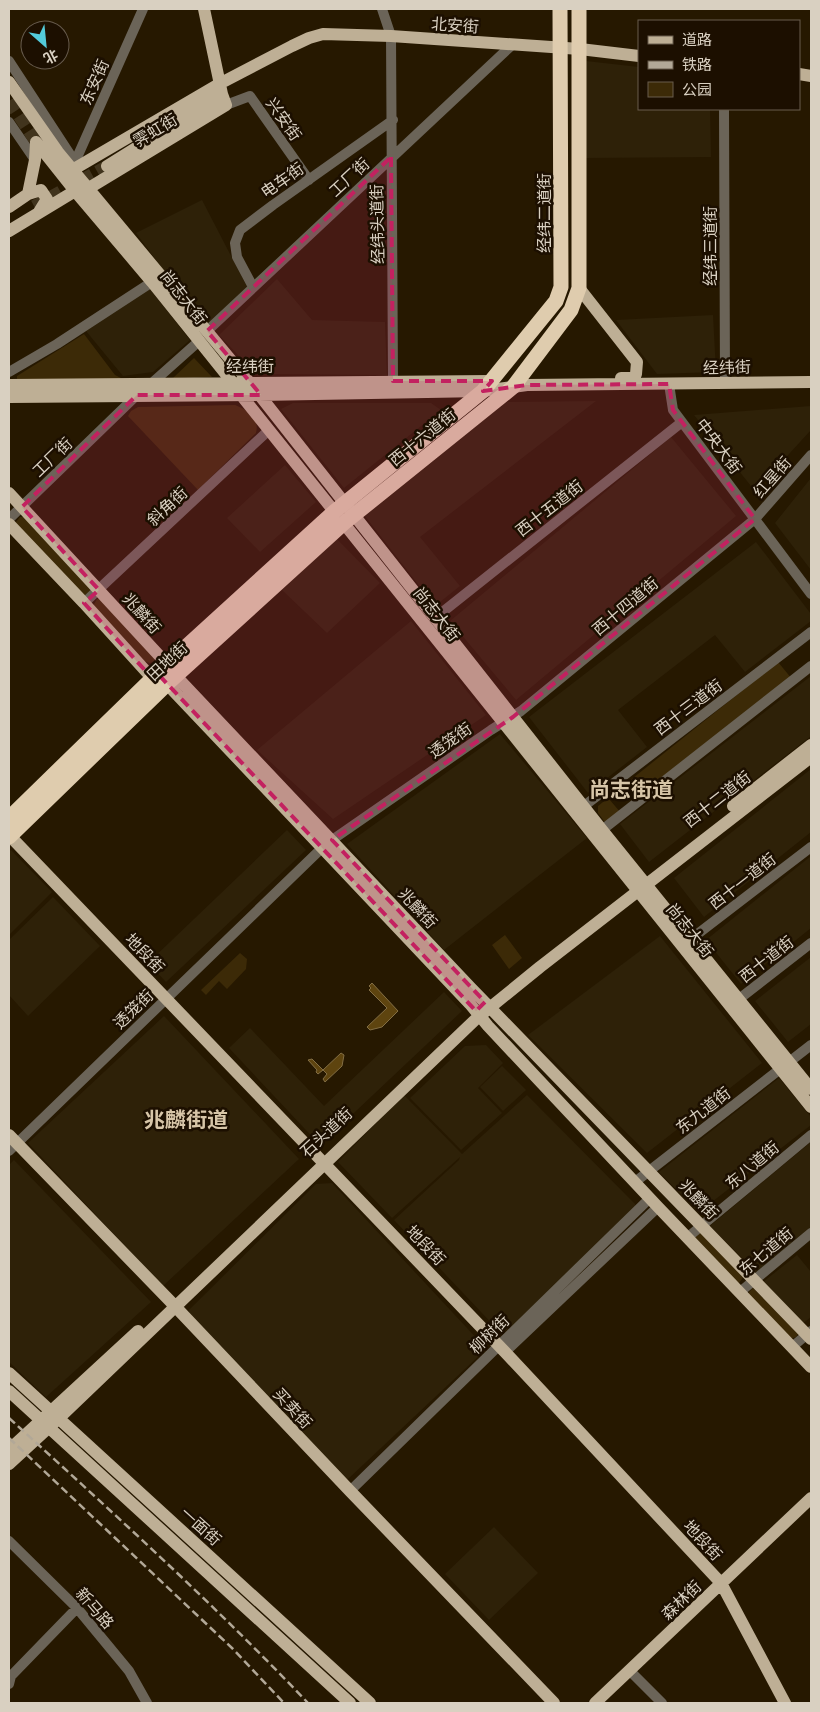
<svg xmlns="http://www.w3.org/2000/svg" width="820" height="1712" font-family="Spectral,'Noto Sans SC',serif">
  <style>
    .built { fill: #2e2108 }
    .green { fill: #3c2a07 }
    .water { fill: #5e440f; stroke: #836e44 }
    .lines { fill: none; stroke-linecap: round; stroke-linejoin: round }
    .major-tunnel { stroke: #41341d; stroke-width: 12; stroke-dasharray: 12 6; stroke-linecap: butt }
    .minor { stroke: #6b6458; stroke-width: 10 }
    .major { stroke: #beaf95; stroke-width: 12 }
    .highway { stroke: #dfccae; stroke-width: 15 }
    .rail { stroke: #b2a897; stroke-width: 2.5; stroke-dasharray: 8 4; stroke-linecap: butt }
    .marked { fill: #c32160; fill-opacity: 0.2; stroke: #c32160; stroke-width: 4; stroke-dasharray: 10 6; stroke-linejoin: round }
    .labels { text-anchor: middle; stroke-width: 5; stroke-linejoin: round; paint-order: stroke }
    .street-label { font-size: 16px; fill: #d9d0c1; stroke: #1c0f00 }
    .district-label { font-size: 21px; font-weight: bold; fill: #d7c5a7; stroke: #1c0f00 }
  </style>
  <rect width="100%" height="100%" fill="#261800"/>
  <path class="built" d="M586,61L639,67V109H710L711,157L585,158Z
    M202,200L244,281L248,286L210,322L173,283L136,233Z
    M277,279L312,320L385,322L387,375L256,374L219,335Z
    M150,289L190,340L153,372L123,376L86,331Z
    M713,315L716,372L657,374L616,320Z
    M596,401L420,537L460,586L435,606L364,515L506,402Z
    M293,403H431L441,410L344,488L281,409Z
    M811,406V430L755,491L694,415Z
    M671,437L736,516L516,700L450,621Z
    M285,465L316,502L260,552L227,518Z
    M811,478V570L775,523Z
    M336,538L380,583L327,633L282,590Z
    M756,542L811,614V621L745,672L715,635L618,710L647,747L588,793L529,717Z
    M411,621L486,715L333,819L257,750Z
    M811,676V736L649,862L620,824Z
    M500,734L587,838L444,950L347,844Z
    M811,769V832L704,917L674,878Z
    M287,830L306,850L166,982L148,963Z
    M11,850L52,892L9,935V852Z
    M811,856V928L741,984L706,940Z
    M53,897L100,946L28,1016L9,995V940Z
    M660,936L762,1063L647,1153L528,1035Z
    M811,957V1024L788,1042L755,1001Z
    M444,992L462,1011L320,1145L229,1048L250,1028L324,1106Z
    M164,1016L299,1159L163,1286L28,1143Z
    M486,1045L503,1063L478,1088L502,1113L461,1150L410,1098L465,1046Z
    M502,1066L526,1090L503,1111L480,1087Z
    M779,1078L811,1117V1125L699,1212L659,1172Z
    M404,1095L462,1154L527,1095L635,1204V1209L510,1330L499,1331L394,1220L459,1160L460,1157L392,1218L338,1162Z
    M811,1142V1229L756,1272L710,1226Z
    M14,1160L151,1302L46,1397L9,1362V1165Z
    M332,1183L480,1342L483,1352L348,1479L342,1480L190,1319L189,1310L316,1184Z
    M797,1255L811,1272V1317L802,1324L763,1282Z
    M494,1527L538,1573L489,1620L445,1574Z"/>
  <path class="green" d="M84,334L115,375L121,378L125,383L17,379V376Z
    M194,358L212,377L173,378Z
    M235,405C248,410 260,418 256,433L198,490L128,416L131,411L138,407Z
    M20,517H24L89,584L91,591L84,596L16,526V522Z
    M100,598L155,657L154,661L150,663L143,661L93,606L97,599Z
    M778,662L792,679L642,793L645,785L639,779H634L609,799L621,813L608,822L604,821L598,813V806Z
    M505,935L522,958L509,969L492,945Z
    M240,953L247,959L246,969L227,989L219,981L206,995L201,990Z
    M699,1232L744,1276L739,1283H737L694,1236Z
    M753,1288L798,1334L796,1337L790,1339L749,1296V1292Z"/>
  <path class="water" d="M372,983L398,1011L382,1027L370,1030L367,1027L387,1008L369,990L371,988L369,986Z
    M341,1053L344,1055L342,1066L325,1082L323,1079L327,1074L323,1070L318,1074L316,1072L317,1070L308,1060L312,1059L323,1070Z"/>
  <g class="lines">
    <path class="major-tunnel" d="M9,101L36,142
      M34,206L107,166"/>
    <path class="minor" d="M382,9L391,36L393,381
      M9,61L75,162
      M226,105L250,96L309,180
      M724,109L725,383
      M9,122L35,160
      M74,169L75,162L143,9
      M253,287L237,257L235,243L240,230L273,205L393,120
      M207,331L512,45
      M9,372L57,344L152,282
      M152,383L198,342
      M669,384L673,410L811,594
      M9,519L137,395
      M84,603L269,430
      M435,618L682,422
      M584,806L811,632
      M602,830L811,666
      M332,840L491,730L521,711L755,519L811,455
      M691,939L811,847
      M739,999L811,943
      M9,1151L323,847
      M635,1182L811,1045
      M688,1237L811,1135
      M740,1292L811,1233
      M792,1347L811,1331
      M505,1352L658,1207
      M350,1491L650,1198
      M9,1541L77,1608L129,1671L147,1703
      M630,1671L662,1703
      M9,1684L11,1676L77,1608"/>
    <path class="major" d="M799,74L811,76
      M9,82L58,152L250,383L602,830L811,1089
      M36,142L75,191L152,282L233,383L241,395L811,1107
      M107,166L222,94
      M74,169L221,83L292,46L309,38L323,34L391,36L580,49L639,56
      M89,188L226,105L222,94L204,9
      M28,194L41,190L47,199L39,212
      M9,207L28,194L35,160L36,142
      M9,231L75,191
      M579,288L637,362L636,374L633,378H621
      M9,385L492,381
      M9,397L259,395L483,391L527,385L811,382
      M9,493L167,664L176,676L471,988L811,1339
      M9,524L84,603L152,678L167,684L470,1004L488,1026L658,1207L811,1367
      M733,806L811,745
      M9,835L505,1352L721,1583L785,1703
      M9,1135L170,1301L350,1491L554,1703
      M9,1373L370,1703
      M9,1391L350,1703
      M9,1450L138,1331
      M9,1464L59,1418L476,1019L540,967L811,757
      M595,1703L811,1498"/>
    <path class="highway" d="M9,818L167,664L335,511L483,391L556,301L561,287L560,9
      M9,837L167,684L344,523L513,387L571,310L579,288V9"/>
    <path class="rail" d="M9,1418C111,1511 213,1603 308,1703
      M9,1438L233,1649L284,1703"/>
  </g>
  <path class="marked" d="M391,157L393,381H492L483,391L527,385L669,384L673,410L755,519L513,717L332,840L485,1002L476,1011L157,673L152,678L84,603L99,590L22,507L137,395H261L207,331Z"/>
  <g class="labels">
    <g class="street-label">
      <text transform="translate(455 25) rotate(4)" y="6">北安街</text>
      <text transform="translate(94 82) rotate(-66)" y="6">东安街</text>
      <text transform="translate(284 119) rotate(55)" y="6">兴安街</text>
      <text transform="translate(155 130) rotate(-31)" y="6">霁虹街</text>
      <text transform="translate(349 177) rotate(-43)" y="6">工厂街</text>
      <text transform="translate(282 180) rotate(-35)" y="6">电车街</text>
      <text transform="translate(544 213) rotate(-90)" y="6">经纬二道街</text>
      <text transform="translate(377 224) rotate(-91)" y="6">经纬头道街</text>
      <text transform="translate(710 246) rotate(-90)" y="6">经纬三道街</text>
      <text transform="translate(184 297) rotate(52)" y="6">尚志大街</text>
      <text x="250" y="372">经纬街</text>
      <text transform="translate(727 367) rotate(-1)" y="6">经纬街</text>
      <text transform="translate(422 437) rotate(-39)" y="6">西十六道街</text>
      <text transform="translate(719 446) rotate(53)" y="6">中央大街</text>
      <text transform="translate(52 457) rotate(-44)" y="6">工厂街</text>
      <text transform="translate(772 477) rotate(-49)" y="6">红星街</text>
      <text transform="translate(167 506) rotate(-43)" y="6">斜角街</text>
      <text transform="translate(549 508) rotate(-38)" y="6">西十五道街</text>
      <text transform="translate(625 606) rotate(-40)" y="6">西十四道街</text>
      <text transform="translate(142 613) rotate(48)" y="6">兆麟街</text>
      <text transform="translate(437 614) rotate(52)" y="6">尚志大街</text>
      <text transform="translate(167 661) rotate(-43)" y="6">田地街</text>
      <text transform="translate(688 707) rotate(-37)" y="6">西十三道街</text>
      <text transform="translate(450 740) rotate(-35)" y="6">透笼街</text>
      <text transform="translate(717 799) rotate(-38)" y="6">西十二道街</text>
      <text transform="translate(742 881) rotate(-38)" y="6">西十一道街</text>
      <text transform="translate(418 908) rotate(47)" y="6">兆麟街</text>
      <text transform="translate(690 930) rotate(51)" y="6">尚志大街</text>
      <text transform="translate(145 953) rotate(46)" y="6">地段街</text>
      <text transform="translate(766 959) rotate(-38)" y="6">西十道街</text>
      <text transform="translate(133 1009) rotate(-44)" y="6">透笼街</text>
      <text transform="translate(703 1110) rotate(-38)" y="6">东九道街</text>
      <text transform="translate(326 1132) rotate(-43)" y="6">石头道街</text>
      <text transform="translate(752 1165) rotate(-40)" y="6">东八道街</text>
      <text transform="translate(699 1199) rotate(46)" y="6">兆麟街</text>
      <text transform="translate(426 1245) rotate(46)" y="6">地段街</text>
      <text transform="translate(766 1251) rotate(-40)" y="6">东七道街</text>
      <text transform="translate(489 1334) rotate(-44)" y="6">柳树街</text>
      <text transform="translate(293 1408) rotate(47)" y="6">买卖街</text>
      <text transform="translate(201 1526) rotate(42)" y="6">一面街</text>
      <text transform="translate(703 1540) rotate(47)" y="6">地段街</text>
      <text transform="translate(681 1600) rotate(-44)" y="6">森林街</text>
      <text transform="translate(95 1608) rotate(49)" y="6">新马路</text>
    </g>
    <g class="district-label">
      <text x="631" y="797">尚志街道</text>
      <text x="186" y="1127">兆麟街道</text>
    </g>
  </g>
  <rect width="820" height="1712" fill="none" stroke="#d9d0c1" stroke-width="20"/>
  <rect x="638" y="20" width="162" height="90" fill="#1c0f00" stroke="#685c4d"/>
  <rect x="648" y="36" width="25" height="8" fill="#beaf95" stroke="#685c4d"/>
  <text x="682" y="45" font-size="15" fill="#d9d0c1">道路</text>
  <rect x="648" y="61" width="25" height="8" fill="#b2a897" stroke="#685c4d"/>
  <text x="682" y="70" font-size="15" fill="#d9d0c1">铁路</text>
  <rect x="648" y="82" width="25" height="15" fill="#3c2a07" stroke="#685c4d"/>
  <text x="682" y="95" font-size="15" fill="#d9d0c1">公园</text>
  <g transform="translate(45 45) rotate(153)"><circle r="24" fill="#1c0f00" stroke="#685c4d"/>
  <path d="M0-4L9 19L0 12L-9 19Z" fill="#53cbdb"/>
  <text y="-8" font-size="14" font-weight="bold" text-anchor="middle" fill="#d9d0c1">北</text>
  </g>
</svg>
